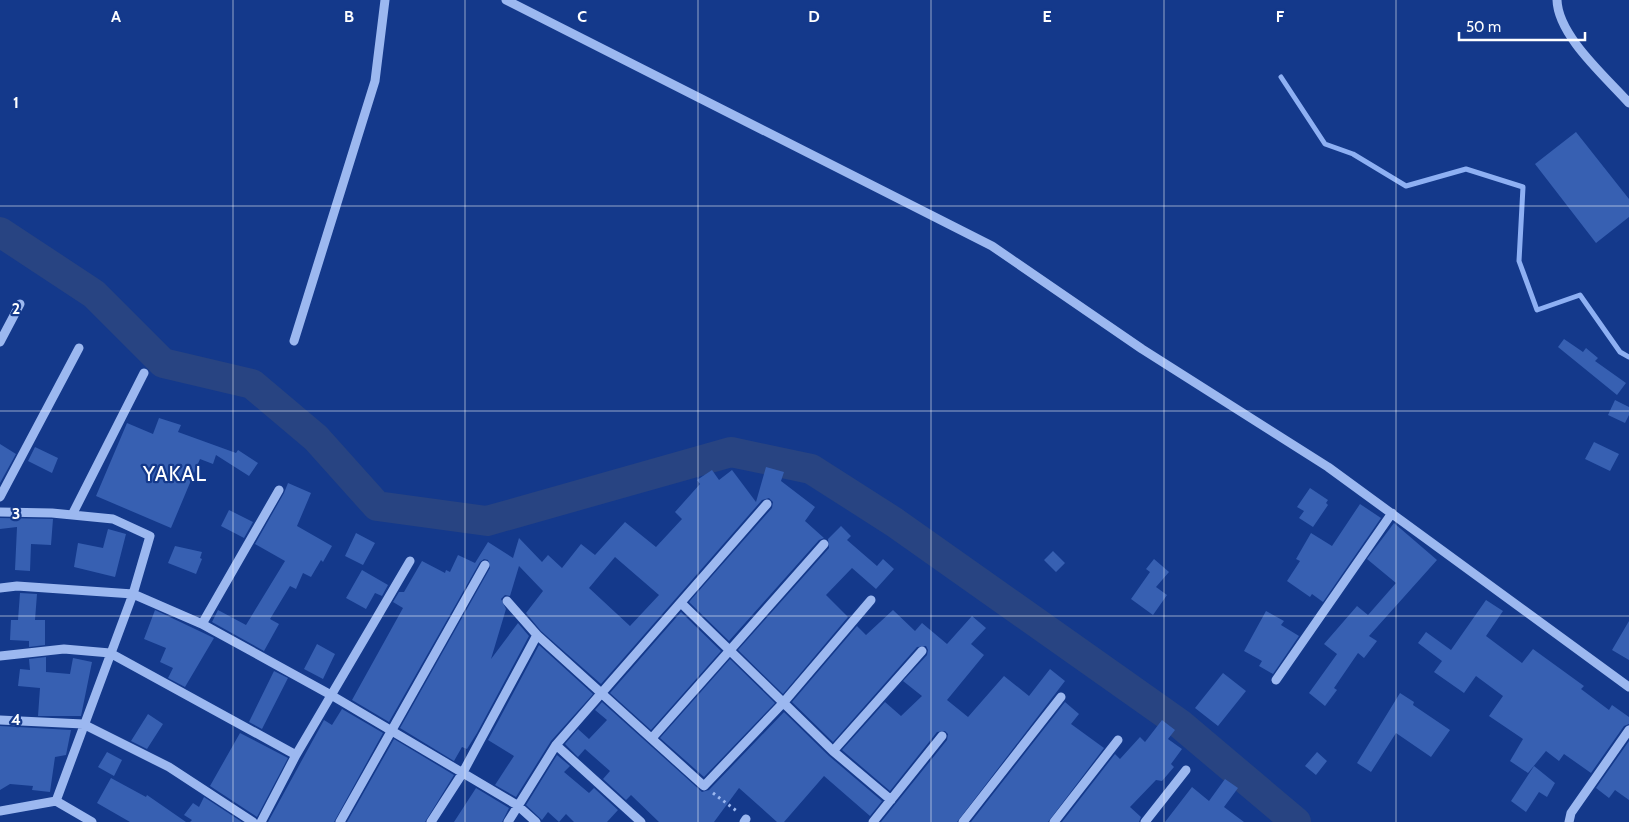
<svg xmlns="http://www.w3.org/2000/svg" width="1629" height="822" font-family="Cabin,sans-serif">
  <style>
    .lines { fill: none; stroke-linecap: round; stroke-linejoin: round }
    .stream { stroke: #8eb0f3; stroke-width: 5 }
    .river { stroke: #284482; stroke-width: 30 }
    .building { fill: #3760b2; fill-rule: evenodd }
    .path { stroke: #9cb8f0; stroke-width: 3; stroke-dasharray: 2.5 4; stroke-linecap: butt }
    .minor { stroke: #9cb8f0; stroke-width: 9 }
    .grid { fill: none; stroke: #fff; stroke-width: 1; stroke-opacity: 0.55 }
    .labels { text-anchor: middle; stroke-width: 4.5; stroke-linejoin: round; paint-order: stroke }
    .quarter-label { font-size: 21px; letter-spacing: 1px; fill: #fff; stroke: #14398b }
    .grid-label { font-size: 16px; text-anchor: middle; font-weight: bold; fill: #fff; stroke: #14398b; stroke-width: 4.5; stroke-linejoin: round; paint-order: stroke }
  </style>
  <rect width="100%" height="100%" fill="#14398b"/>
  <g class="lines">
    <path class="stream" d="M1281,77L1325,144L1353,154L1406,186L1466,169L1523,187L1519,261L1537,310L1580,295L1620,352L1629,357"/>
    <path class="river" d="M0,232L94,294L163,363L252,384L316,438L377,506L487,521L731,452L811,469L894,522L1180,724L1296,822"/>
  </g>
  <path class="building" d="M1576,132L1629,199V217L1596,243L1535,164Z
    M1564,339L1583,352L1586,348L1598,358L1595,361L1626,383L1617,395L1558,347Z
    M1615,400L1629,407V415L1625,423L1608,415Z
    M159,418L181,425L178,432L236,453L238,450L258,463L249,476L216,455L213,464L200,459L171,528L96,496L127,423L153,434Z
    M1594,442L1619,454L1610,471L1585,459Z
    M0,444L16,454L0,483Z
    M35,447L58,458L52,473L28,461Z
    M766,467L784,472L781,481L815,507L805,521L824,538L819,540L729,641L689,602L772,508L773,502L769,498L762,500L601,684L541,631L526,613L543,591L519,566L510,596L505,595L501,599L506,609L491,659L518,623L529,636L477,733L467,749L462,747L454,761L400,728L490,568L488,560L484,559L480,562L389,722L352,700L403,608L393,602L399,592H404L422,561L445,573L446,570L450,572L458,555L475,563L488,542L513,558L519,538L542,562L548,555L562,568L581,544L595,555L625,522L656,547L682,519L675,512L700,484L697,480L712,470L719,480L732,470L756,502ZM615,557L659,595L630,626L589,588Z
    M288,483L311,493L297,526L332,546L323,562L321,560L311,577L303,573L296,589L290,586L270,619L279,624L264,651L212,622L218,610L246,625L285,561L255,544L284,493Z
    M1310,488L1328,500L1326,503L1328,505L1313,527L1299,518L1304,511L1297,507Z
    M1360,504L1381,518L1323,602L1312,594L1310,597L1287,581L1300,561L1296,559L1311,533L1332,546Z
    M229,510L253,522L244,538L221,526Z
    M0,518L53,519L51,545L31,544L30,571L15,570L17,527L0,529Z
    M1394,523L1437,560L1369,636L1377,641L1364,658L1358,653L1334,688L1337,690L1325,706L1309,693L1337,654L1324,644L1357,606L1368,615L1396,583L1367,559Z
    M841,526L851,536L847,540L877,566L883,559L894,569L876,589L852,568L826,595L848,617L783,694L738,650L829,548L828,539Z
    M108,529L126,534L115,577L74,567L78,543L103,548Z
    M356,533L375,543L363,565L345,556Z
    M175,546L202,552L200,558L202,559L196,574L168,563Z
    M1053,551L1065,563L1056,572L1044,560Z
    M1154,559L1169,572L1156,587L1167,595L1153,615L1131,599L1150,572L1146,569Z
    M362,570L388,585L382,596L375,593L366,609L346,598Z
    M20,593L37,594L35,620H45V645L29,647V641L10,640L11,620H18Z
    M1486,600L1503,611L1486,636L1522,663L1533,649L1584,686L1581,689L1609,710L1612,705L1629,717V724L1624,726L1591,773L1564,754L1559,761L1546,751L1528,773L1510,761L1523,739L1489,716L1503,696L1476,676L1464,693L1434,672L1442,661L1418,643L1426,632L1451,650Z
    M155,610L214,638L185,687L168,678L173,668L160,662L166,648L144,639Z
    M893,610L915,631L922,623L947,644L972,616L986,628L971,644L984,655L947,700L968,717L1004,676L1029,696L1050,669L1065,681L957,822H881L947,740L948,734L945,731L937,732L890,791L842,750L885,702L901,716L922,696L903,681L927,655L928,650L926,646L917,647L833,742L792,702L857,626L866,635Z
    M1266,611L1284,621L1281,625L1299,636L1273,674L1259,666L1262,661L1244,651Z
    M681,612L721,651L651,730L610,693Z
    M1629,621V660L1612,650Z
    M317,644L335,654L323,679L304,669Z
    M539,645L593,694L551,741L516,797L495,785L514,756L488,740Z
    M46,657V672L70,674L73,658L92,662L81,716H38L40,688L18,686L20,669L30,670L29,659Z
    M730,659L775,703L704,777L660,738Z
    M274,671L288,678L262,729L249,722Z
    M1223,673L1246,691L1218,726L1195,708Z
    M1400,693L1414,702L1413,705L1450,730L1431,757L1396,733L1371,772L1357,763Z
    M602,702L702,792L709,790L784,712L829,756L882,801L870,816L824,776L784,822H777L739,788L714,822H659L631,795L626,800L603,779L610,771L585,749L578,757L565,744L578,729L589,739L607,720L595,710Z
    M1065,702L1079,714L1071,724L1104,748L1048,822H971Z
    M342,709L383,733L334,822H268L324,720L332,725Z
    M148,714L163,724L147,749L131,741Z
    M1162,720L1175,730L1168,739L1182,749L1171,764L1174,767L1162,781L1156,780L1130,807L1141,817L1139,822H1062L1115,754L1120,759L1140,737L1145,742Z
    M0,726L71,730L66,755L55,757L50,792L32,790L33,786L10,784L0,790Z
    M240,733L288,758L257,817L210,786Z
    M394,739L454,775L425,822H347Z
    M1629,741V800L1615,790L1609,798L1596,788Z
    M107,752L122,760L114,776L98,767Z
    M1317,752L1327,761L1316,775L1305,766Z
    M557,755L570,766L564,772L589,793L594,788L618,810L607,822H574L566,814L559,822L548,812L542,820L526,805Z
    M1534,766L1555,783L1547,797L1539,792L1526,812L1511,801Z
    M111,778L146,797L147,795L186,822H130L97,803Z
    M1225,779L1238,788L1224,807L1244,822H1165L1192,787L1209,801Z
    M476,788L509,808L502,822H454Z
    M204,797L242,822H190L192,820L184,815L193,803L199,807Z"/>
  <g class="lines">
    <path class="path" d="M713,793L738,812"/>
    <path class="minor" d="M506,0L992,246L1142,349L1328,467L1629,687
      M1557,0C1558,36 1606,77 1629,103
      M294,341L375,81L385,0
      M0,342L20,304
      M0,497L79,348
      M0,512L52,513L113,519L150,536L133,594L56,801
      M72,515L144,373
      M0,588L17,586L133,594L202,624L331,695L517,805L536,822
      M507,601L537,635L704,786L783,703L871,600
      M681,603L833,751L891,800
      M202,624L279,490
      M0,656L64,649L110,653L296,755
      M1276,680L1392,513
      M0,720L83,724L169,767L253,822
      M652,738L824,544
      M556,745L641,822
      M833,751L922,651
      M0,811L56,801L92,822
      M261,822L296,755L410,561
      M340,822L485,565
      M431,822L462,774L537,635
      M508,822L556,745L767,504
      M744,822L746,819
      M873,822L942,736
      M963,822L1061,697
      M1054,822L1118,740
      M1145,822L1186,770
      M1569,822L1571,813L1629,730"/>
  </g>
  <path class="grid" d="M233,0V822M465,0V822M698,0V822M931,0V822M1164,0V822M1396,0V822M0,206H1629M0,411H1629M0,616H1629"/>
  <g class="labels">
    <g class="quarter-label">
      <text x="175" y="481">YAKAL</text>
    </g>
  </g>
  <g class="grid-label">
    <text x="116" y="22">A</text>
    <text x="349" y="22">B</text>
    <text x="582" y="22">C</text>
    <text x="814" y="22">D</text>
    <text x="1047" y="22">E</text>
    <text x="1280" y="22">F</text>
    <text x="16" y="108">1</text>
    <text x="16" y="314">2</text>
    <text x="16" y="519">3</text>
    <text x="16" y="725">4</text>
  </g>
  <path d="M1459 32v8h126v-8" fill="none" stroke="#ffffff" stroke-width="2.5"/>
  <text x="1466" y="32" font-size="15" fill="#ffffff" stroke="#14398b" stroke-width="4" paint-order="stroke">50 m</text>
</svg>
